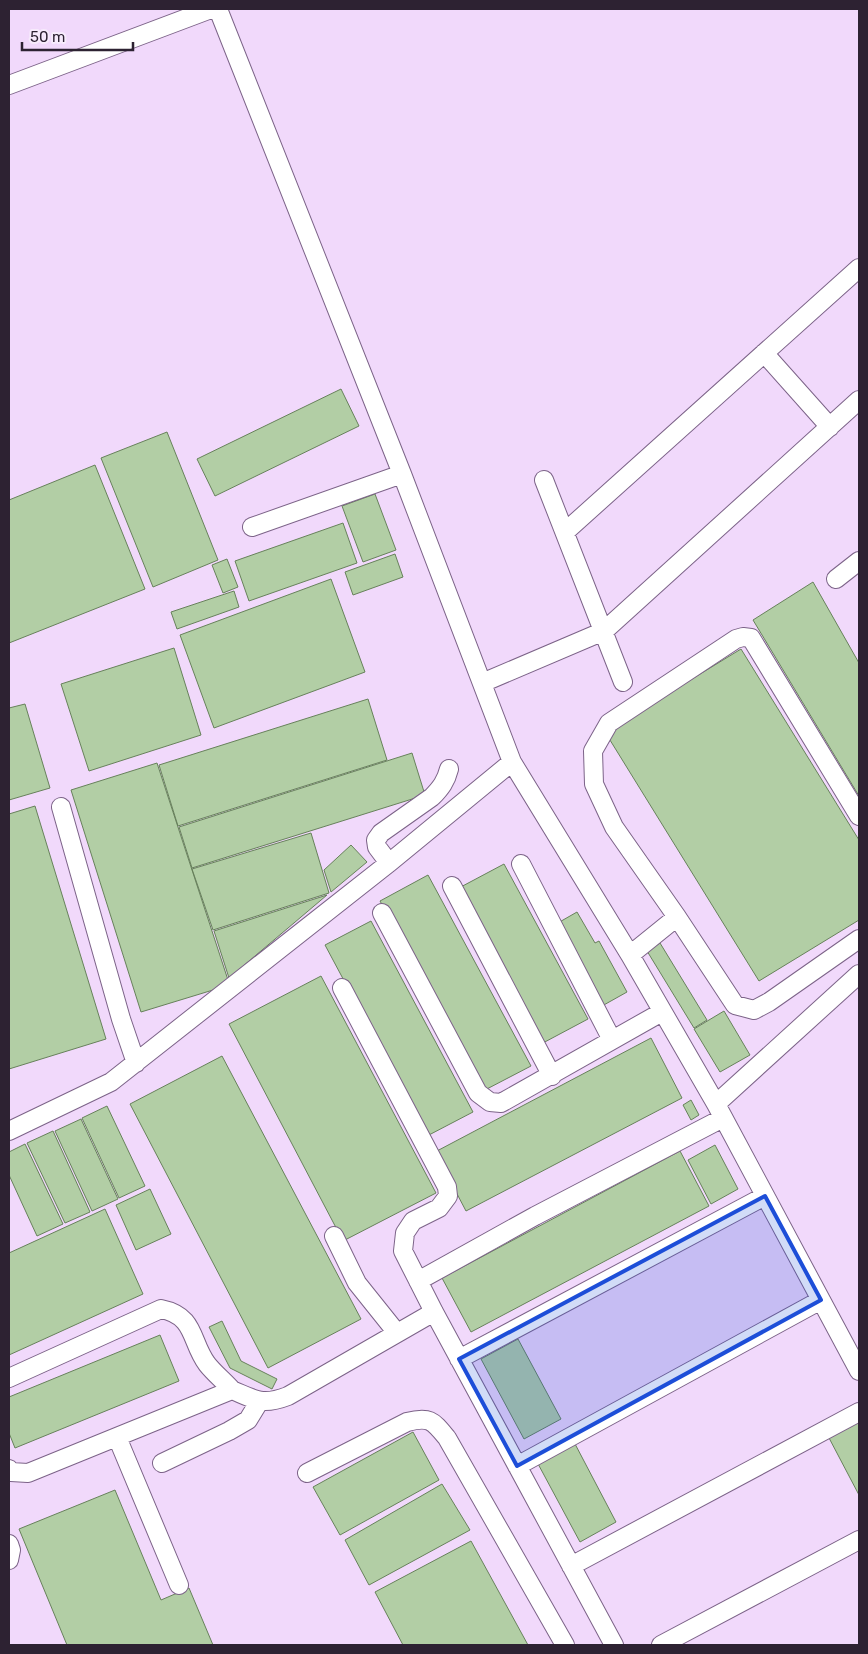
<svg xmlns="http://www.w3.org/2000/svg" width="868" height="1654" font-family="Rubik,sans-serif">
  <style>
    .building { fill: #b2cea5; stroke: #67815b }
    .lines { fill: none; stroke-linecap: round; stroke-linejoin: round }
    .minor-casing { stroke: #7c6388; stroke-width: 20 }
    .minor { stroke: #fff; stroke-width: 18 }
    .marked { fill: #1d4ed8; fill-opacity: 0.2; stroke: #1d4ed8; stroke-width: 4; stroke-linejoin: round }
  </style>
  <rect width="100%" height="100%" fill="#f1d9fb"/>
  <path class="building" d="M341,389L359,426L215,496L197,459Z
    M167,432L218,560L153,587L101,458Z
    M95,465L145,589L9,643V500Z
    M375,494L396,550L363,562L342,506Z
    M343,523L357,563L249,601L235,561Z
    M395,554L403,577L353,595L345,572Z
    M227,559L238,587L223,593L212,565Z
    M331,579L365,672L214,728L180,635Z
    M813,582L859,663V796L753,620Z
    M234,591L239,607L177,629L171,612Z
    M174,648L201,735L89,771L61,684Z
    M741,649L859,840V920L759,981L605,732Z
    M368,699L387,760L178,826L159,765Z
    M25,704L50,788L9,800V708Z
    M412,753L425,795L192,868L179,827Z
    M157,763L228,980L213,990L141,1012L71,790Z
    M35,806L106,1039L9,1069V814Z
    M311,833L329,893L213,930L192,869Z
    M351,845L367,862L331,892L324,870Z
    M504,864L588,1019L541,1044L457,889Z
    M428,875L531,1066L483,1091L380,901Z
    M327,895L229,978L214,931Z
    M577,912L595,943L599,941L627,992L602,1006L556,924Z
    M371,921L473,1112L427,1136L325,945Z
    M660,943L707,1020L694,1028L647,951Z
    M321,976L436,1193L343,1241L229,1024Z
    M724,1011L750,1055L720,1072L694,1029Z
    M651,1038L682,1098L466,1211L435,1152Z
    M222,1056L361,1319L268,1368L130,1104Z
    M691,1100L699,1115L691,1120L683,1105Z
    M107,1106L145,1186L119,1198L82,1118Z
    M81,1119L118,1199L92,1211L55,1131Z
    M53,1131L90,1212L65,1223L27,1143Z
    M25,1144L63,1224L37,1236L9,1175V1152Z
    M715,1145L738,1189L711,1204L688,1160Z
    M680,1151L709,1206L471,1332L442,1278Z
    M150,1189L171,1234L136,1250L116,1205Z
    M105,1209L143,1294L9,1355V1253Z
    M222,1321L241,1361L277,1379L272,1389L230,1368L209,1327Z
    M160,1335L179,1381L15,1448L9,1433V1397Z
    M518,1339L561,1419L524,1439L481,1359Z
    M859,1420V1495L828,1436Z
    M413,1432L439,1480L340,1535L313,1487Z
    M574,1442L616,1522L580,1542L537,1462Z
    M442,1484L470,1530L369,1585L345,1540Z
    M115,1490L161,1600L189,1588L213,1645H67L19,1529Z
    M471,1541L528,1645H403L375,1592Z"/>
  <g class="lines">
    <defs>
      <path id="minor" d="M218,9L402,474L512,762L630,955L716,1104L859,1371
        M9,85L211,9
        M764,353L830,427
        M544,480L623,682
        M252,527L402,474
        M565,532L859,268
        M836,579L859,561
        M482,683L604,631L859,400
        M61,807L121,1019L136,1063
        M859,816L751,638L743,637L736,639L609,723L593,751L594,784L614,827L677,917L735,1005L754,1010L769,1002L859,939
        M389,863L377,847L376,840L381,833L432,797C441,788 446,781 449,769
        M521,864L612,1040
        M452,886L552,1076
        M382,913L478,1093L490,1102L501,1103L662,1012
        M630,955L677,917
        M342,988L447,1187L448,1196L439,1208L413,1221L405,1233L403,1251L434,1312L614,1645
        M716,1104L859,974
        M9,1131L111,1082L389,863L512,762
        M334,1236L357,1283L397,1333
        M418,1281L535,1216L723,1118
        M459,1359L765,1196
        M9,1378L161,1309C196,1316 190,1341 207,1364C214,1373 224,1381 232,1390
        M117,1437L179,1585
        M162,1463L229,1431L248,1420L259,1402
        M517,1466L821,1300
        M9,1469L11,1472L28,1473L232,1390C256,1400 262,1406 288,1396L434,1312
        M307,1473L407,1422C430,1416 433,1421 447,1438L565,1645
        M9,1544L11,1550L9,1560
        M571,1566L859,1412
        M661,1645L859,1540"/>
    </defs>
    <use href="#minor" class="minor-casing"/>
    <use href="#minor" class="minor"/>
  </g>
  <path class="marked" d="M765,1196L821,1300L517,1466L459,1359Z"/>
  <rect width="868" height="1654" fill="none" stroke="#2d2232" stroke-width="20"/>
  <path d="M22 42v8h111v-8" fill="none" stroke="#2d2232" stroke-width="2.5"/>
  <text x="30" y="42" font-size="15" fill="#2d2232" stroke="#f7ebfc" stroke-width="4" paint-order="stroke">50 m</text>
</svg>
